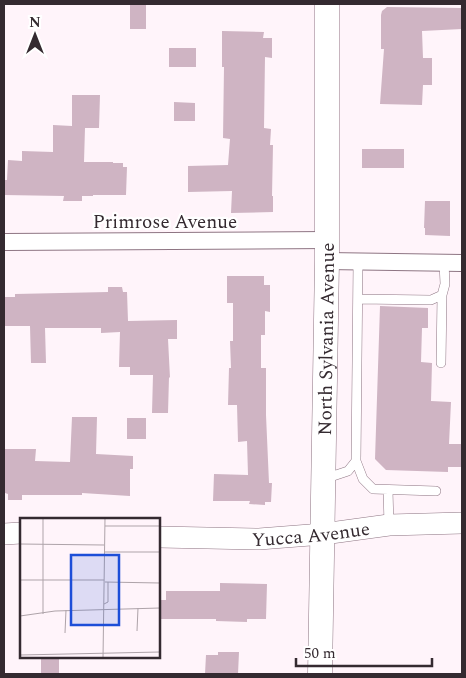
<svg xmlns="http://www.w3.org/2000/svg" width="466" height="678" font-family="Spectral,serif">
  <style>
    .building { fill: #cfb4c3 }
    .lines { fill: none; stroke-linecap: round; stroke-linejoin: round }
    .service-casing { stroke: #8e7583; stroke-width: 10 }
    .minor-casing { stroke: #8e7583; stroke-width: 18 }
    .tertiary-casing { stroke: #8e7583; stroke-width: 22 }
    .secondary-casing { stroke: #8e7583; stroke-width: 25 }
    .service { stroke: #fff; stroke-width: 9 }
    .minor { stroke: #fff; stroke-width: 16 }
    .tertiary { stroke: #fff; stroke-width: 21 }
    .secondary { stroke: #fff; stroke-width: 24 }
    .labels { text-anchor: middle; stroke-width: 4.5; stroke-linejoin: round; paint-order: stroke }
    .street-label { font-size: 19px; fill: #342a30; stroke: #fff }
    .inset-road { fill: none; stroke: #aea3a9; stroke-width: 1 }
    .view { fill: #1d4ed8; fill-opacity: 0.15; stroke: #1d4ed8; stroke-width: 2.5 }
    .inset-edge { fill: none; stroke: #342a30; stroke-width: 2.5 }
  </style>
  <rect width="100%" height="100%" fill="#fff4fa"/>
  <path class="building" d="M130,5H146V29H130Z
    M387,7L462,8V29L422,31L423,58H432V85H423L422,105L380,104L384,49H381V15L382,11Z
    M222,31L264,32L263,38H272V58L265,57L264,128L271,129L270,145H273L272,196H273V212L231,213L232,191L188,192V166L228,165L230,139L223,138L224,67H222Z
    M169,48H196V67H169Z
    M72,95H100L99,128H85L84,162H113V163H123V167H127L126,195H93V196H82V201H63L64,196L4,195V180H7L8,160L22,161V151L53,152V125L72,126Z
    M174,102L195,103V121H174Z
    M362,149H404V168H362Z
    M425,201H450V236L425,235V228H424Z
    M227,276H264V285H270V312L265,311V335H261V368H266V415L269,483H272L271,502H265V505L249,504L250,501H213L214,474L248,475L247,441L238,442L237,405H228L229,368H231L230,341H233V303H227Z
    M108,287H122L123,292H127L128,321L177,320V339H168L170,378L169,377L168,413H152L153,375H130V367H119L120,332L101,333V328H45L46,363H31L30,326H5L4,297H15V294L108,292Z
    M380,306L428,308V328H422L421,362L432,363L431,401L451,402L449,444H462V467H448V472L386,470L375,459Z
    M72,417H97L96,454L133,456V469H130V496L82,493V495H22V500H8V494L5,493V449H36L35,461L70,462Z
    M127,418H146V439H127Z
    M220,583L267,584L266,619H247V622L216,621V619H160V600H166V591H220Z
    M218,652H239L238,674H205L206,655H218Z
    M41,659H59V674H41Z"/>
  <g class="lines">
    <defs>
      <path id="service" d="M358,299L431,300L442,295L445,284L444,263
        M441,363L442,295
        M356,461L363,479L373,489L436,491
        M324,479L348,471L356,461L358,262
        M388,490L389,525"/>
      <path id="minor" d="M4,242L327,240
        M327,261L462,263"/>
      <g id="tertiary">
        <path d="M4,534L21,533"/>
        <path id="s1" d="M159,537L259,539L323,534L389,525L462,523"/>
      </g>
      <g id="secondary">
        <path id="s2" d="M320,674L327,261V4"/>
      </g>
    </defs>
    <use href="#service" class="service-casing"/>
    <use href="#minor" class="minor-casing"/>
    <use href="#tertiary" class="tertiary-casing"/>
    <use href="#secondary" class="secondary-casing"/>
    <use href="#service" class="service"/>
    <use href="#minor" class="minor"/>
    <use href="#tertiary" class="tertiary"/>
    <use href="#secondary" class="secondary"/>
  </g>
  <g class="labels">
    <g class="street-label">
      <text x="165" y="228">Primrose Avenue</text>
      <text dy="7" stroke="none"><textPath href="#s2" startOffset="335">North Sylvania Avenue</textPath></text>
      <text dy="7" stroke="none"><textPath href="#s1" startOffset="152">Yucca Avenue</textPath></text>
    </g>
  </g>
  <g transform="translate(20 518)">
    <rect width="140" height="140" fill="#fff4fa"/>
    <path class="inset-road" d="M85,8H140M0,26L84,27M85,34H140M0,62H84M85,64L140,65M84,86L88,84V64M23,96V0M0,98L35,93L140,90M117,113L118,90M45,115L46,92M0,137L140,134M83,140L85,0"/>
    <path class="view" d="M51,37H99V107H51Z"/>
    <rect width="140" height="140" class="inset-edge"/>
  </g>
  <rect width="466" height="678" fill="none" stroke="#342a30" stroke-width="10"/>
  <g transform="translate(35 35)" stroke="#ffffff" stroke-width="4" paint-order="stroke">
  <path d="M0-4L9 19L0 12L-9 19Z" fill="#342a30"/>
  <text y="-8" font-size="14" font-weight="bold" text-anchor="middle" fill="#342a30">N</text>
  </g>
  <path d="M296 658v8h136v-8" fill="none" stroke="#342a30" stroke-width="2.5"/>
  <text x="304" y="658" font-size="15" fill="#342a30" stroke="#ffffff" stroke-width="4" paint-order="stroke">50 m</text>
</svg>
